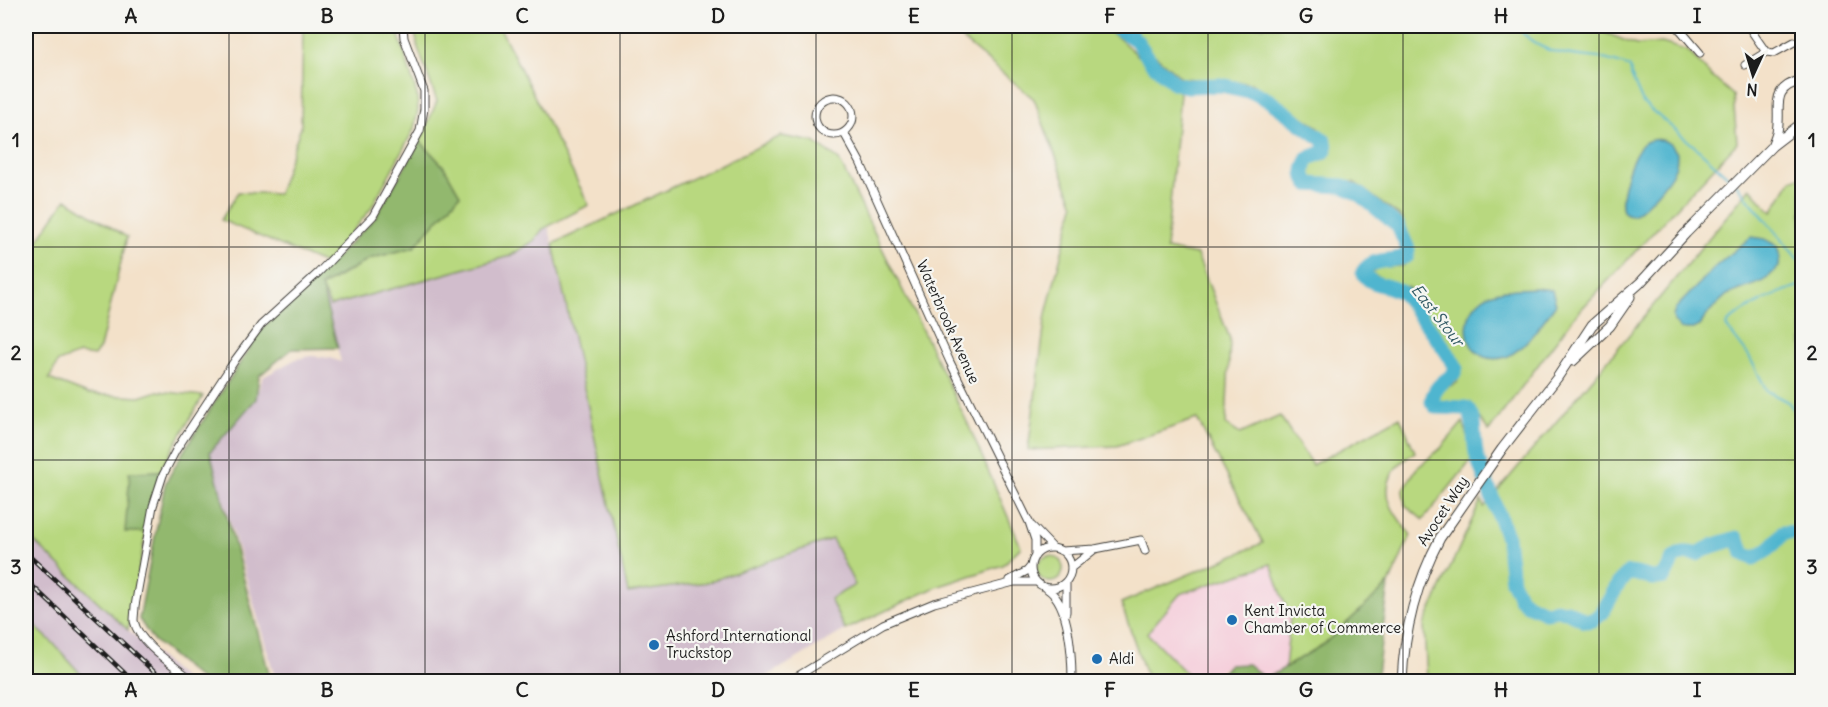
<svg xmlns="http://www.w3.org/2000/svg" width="1828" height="707" font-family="Delius,sans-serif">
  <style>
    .built { fill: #f5cfdb }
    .industrial { fill: #d1bdcc }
    .green { fill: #b8d87f; stroke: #6a7a4e; stroke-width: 1.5 }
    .forest { fill: #92b86e; stroke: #576a45; stroke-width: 1.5 }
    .water { fill: #50b5cf; stroke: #366876; stroke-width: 1.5 }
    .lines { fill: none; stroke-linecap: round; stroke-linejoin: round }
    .stream { stroke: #50b5cf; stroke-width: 2 }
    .river { stroke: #50b5cf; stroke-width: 15 }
    .street-casing { stroke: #3c3a36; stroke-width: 9 }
    .secondary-casing { stroke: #3c3a36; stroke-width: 11 }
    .street { stroke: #fff; stroke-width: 7 }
    .secondary { stroke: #fff; stroke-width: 9 }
    .rail-casing { stroke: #1c1c1c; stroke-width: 4.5 }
    .rail { stroke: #f6f6f2; stroke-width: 2; stroke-dasharray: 7; stroke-linecap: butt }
    .grid { fill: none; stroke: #1c1c1c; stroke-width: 1.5; stroke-opacity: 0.55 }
    .poi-dot { fill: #1f6fb2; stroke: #f6f6f2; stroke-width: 2 }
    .labels { text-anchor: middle; stroke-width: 4.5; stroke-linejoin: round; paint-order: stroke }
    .street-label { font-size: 15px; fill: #1c1c1c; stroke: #f6f6f2 }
    .poi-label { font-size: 15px; fill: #1c1c1c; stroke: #f6f6f2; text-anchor: start }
    .water-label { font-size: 16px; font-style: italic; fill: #315964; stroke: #f6f6f2 }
    .neatline { fill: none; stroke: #1c1c1c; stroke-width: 2 }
    .grid-label { font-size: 20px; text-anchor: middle; font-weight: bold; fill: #1c1c1c }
  </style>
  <rect width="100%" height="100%" fill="#f6f6f2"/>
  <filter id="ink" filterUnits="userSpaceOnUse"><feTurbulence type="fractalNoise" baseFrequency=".0167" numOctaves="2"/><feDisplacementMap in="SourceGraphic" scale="12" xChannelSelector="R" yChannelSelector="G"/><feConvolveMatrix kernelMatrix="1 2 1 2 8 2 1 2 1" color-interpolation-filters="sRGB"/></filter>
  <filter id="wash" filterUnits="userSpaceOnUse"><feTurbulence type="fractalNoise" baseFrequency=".008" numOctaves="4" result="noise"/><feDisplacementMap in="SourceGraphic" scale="24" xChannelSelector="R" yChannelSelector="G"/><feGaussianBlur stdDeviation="1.35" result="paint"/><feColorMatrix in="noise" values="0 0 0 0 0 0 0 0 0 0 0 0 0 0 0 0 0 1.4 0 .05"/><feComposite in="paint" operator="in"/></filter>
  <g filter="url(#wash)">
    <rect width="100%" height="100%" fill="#f3e1c9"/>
    <path class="built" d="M1271,564L1290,618L1285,668L1266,679L1229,665L1203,681H1194L1146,633L1180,594Z"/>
    <path class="industrial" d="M549,228L629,592L708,582L833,539L856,586L831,599L845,630L759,681H276L210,452L255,400L263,377L296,359L312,356L330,358L341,362L321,287Z
      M26,534L128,630L187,681H87L54,644L26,618Z"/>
    <path class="green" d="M327,26H396L417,95L418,110L414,129L370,210L325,264L221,220L238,192L278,194L301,126L303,28Z
      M414,26H499L589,205L543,229L534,241L510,256L330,306L321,287L369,259L414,247L460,195L444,167L420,141L437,101L418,48Z
      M946,26H1101L1115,35L1180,93L1166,249L1197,255L1230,339L1226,425L1240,434L1280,416L1312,465L1400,417L1415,452C1408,457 1398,464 1394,471C1378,496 1396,516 1411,535L1389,584L1324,644L1285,668L1290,618L1271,564L1180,594L1147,633L1194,681H1173L1172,678L1148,681L1121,603L1263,543L1197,419L1117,446L1028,450L1046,314L1074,205L1034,99Z
      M1125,26H1596L1601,31L1636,45L1662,43L1688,51L1710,75L1733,95L1737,143L1574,317L1489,431L1467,402L1436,401L1440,390L1457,383L1461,368L1409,288L1388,282L1371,273L1380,267L1403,266L1412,254L1402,218L1354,182L1312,181L1309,168L1313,161L1326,159L1332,148L1319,127L1251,83L1182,78L1151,52L1133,32Z
      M781,136L814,142L839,160L968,424L1021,547L1003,565L934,588L845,630L830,599L855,585L832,539L708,582L628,593L553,244Z
      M1802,176V681H1427L1424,625L1481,500L1484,507L1595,376L1750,188L1772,212L1791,180Z
      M66,199L127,237L100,348L94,356L79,354L58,362L49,379L88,394L140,397L158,391L203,396L160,471L129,473L146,532L128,630L26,534V257Z
      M1463,422L1474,457L1423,520L1405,505L1403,491L1416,469L1441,448Z
      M1037 569a13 13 0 1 1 26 0a13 13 0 1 1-26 0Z
      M26,618L54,644L87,681H26Z"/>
    <path class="forest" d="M420,141L444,167L460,195L414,247L369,259L321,286L338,348L292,349L259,376L256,399L210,452L271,681H202L152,639L139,619L165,484L183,452L263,327L287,307L375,218Z
      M160,471L146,532H125L130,472Z
      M1389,584L1376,681L1233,682V679C1226,679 1221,681 1214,682L1229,665L1248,664L1266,679L1324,644Z"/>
    <path class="water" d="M1616,26H1655C1644,40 1629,33 1616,26Z
      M1662,140L1671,144L1677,153C1677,158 1677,163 1675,168C1669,181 1646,208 1633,215C1629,215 1627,215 1624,212C1616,201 1632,152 1643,144C1648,140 1655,139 1662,140Z
      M1751,237L1765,239L1777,246L1780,257L1779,267L1764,281L1727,295L1711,310L1699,326L1694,329H1680L1674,321L1673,316L1676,308L1716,266Z
      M1536,288L1552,290L1556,304C1545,319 1523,351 1506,357C1467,369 1454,319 1483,298C1497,288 1520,289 1536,288Z"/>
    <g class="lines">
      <path class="stream" d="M1516,26C1541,55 1562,54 1598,58C1609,60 1619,63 1630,67L1631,75L1643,103L1693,145L1732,180
        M1136,40L1137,26
        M1736,184L1802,264
        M1802,285C1785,290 1734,311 1726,326L1749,356L1767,391L1788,402L1802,420"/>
      <path class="river" d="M1114,26L1136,40L1152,63L1175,83L1187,86L1221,85L1253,92L1270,101L1325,141L1326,148L1324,152L1309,158C1303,168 1302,174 1308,184L1343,186L1359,194L1398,226L1408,249L1407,256C1392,263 1373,256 1363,272C1370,288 1391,283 1403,294C1411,301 1416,312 1423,320C1435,335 1446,350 1456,367L1453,375C1442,382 1433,389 1432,402L1436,407L1466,408C1477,418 1472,440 1477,457L1507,537L1512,581L1520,598L1527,604L1545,612L1558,610L1567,611L1585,621L1593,620L1602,613L1620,581L1628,573C1642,573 1649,581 1664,577L1673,559L1678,555L1688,553L1697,554L1712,546L1737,538L1744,554L1753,558C1767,552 1774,545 1783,533L1802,532"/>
    </g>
  </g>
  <g filter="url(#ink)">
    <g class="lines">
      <defs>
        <path id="street" d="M1677,26L1700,53
          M1766,52L1774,53L1794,42
          M1745,65L1766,52L1748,26
          M815 116a19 19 0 1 1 38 0a19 19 0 1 1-38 0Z
          M844,133L860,162L950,362L1029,522L1035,540V556
          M1032,526L1053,548
          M1031 568a20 20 0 1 1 40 0a20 20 0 1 1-40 0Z
          M1061,551L1095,549L1141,540L1145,551
          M1071,568L1095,549
          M1010,580L1027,571L1031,566
          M1047,589C1070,603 1072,657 1072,682
          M1066,612V582
          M195,682C177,667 139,645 134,621C134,616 135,610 135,606L153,506L163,475L176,450L235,360L261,325L318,273L373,216L420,131L424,109V91L404,38L403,26
          M788,682L883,624L934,603L1014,582H1036"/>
        <path id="secondary" d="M1772,146C1774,141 1776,136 1777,132C1782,106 1768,89 1802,80
          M1573,361L1610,326L1630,297
          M1402,682C1404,631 1416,583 1440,538L1502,449L1557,378L1592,325L1640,283L1686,233L1772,146L1802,123"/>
      </defs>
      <use href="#street" class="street-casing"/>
      <use href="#secondary" class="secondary-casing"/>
      <use href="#street" class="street"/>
      <use href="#secondary" class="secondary"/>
      <defs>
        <path id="rail" d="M26,553L165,682
          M26,580L134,682"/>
      </defs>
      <use href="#rail" class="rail-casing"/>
      <use href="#rail" class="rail"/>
    </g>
  </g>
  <path class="grid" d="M229,26V682M425,26V682M620,26V682M816,26V682M1012,26V682M1208,26V682M1403,26V682M1599,26V682M26,247H1802M26,460H1802"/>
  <g class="poi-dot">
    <circle cx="1232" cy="620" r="6"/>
    <circle cx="654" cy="645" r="6"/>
    <circle cx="1097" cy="659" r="6"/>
  </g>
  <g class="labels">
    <g class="street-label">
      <text transform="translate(948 322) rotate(66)" y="5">Waterbrook Avenue</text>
      <text transform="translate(1443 511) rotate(-57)" y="5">Avocet Way</text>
    </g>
    <g class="poi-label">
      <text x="1244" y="616">Kent Invicta<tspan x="1244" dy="17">Chamber of Commerce</tspan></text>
      <text x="666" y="641">Ashford International<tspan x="666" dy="17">Truckstop</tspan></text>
      <text x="1109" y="664">Aldi</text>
    </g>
    <g class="water-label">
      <text transform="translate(1438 315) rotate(52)" y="6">East Stour</text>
    </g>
  </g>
  <rect width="1828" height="707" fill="none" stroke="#f6f6f2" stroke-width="66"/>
  <g transform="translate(1753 75) rotate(184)" stroke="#f6f6f2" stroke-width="4.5" paint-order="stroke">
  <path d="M0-4.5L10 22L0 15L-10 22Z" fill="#1c1c1c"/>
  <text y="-9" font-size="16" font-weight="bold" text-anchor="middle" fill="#1c1c1c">N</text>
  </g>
  <rect x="33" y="33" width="1762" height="641" class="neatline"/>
  <g class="grid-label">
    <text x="131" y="23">A</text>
    <text x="327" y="23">B</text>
    <text x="522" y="23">C</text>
    <text x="718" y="23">D</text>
    <text x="914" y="23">E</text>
    <text x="1110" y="23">F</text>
    <text x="1306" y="23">G</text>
    <text x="1501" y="23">H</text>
    <text x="1697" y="23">I</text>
    <text x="16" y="147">1</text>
    <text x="1812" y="147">1</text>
    <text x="16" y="360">2</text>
    <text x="1812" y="360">2</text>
    <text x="16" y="574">3</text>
    <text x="1812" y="574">3</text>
    <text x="131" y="697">A</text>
    <text x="327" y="697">B</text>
    <text x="522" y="697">C</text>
    <text x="718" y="697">D</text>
    <text x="914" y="697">E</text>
    <text x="1110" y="697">F</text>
    <text x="1306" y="697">G</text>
    <text x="1501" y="697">H</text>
    <text x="1697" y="697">I</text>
  </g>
</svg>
